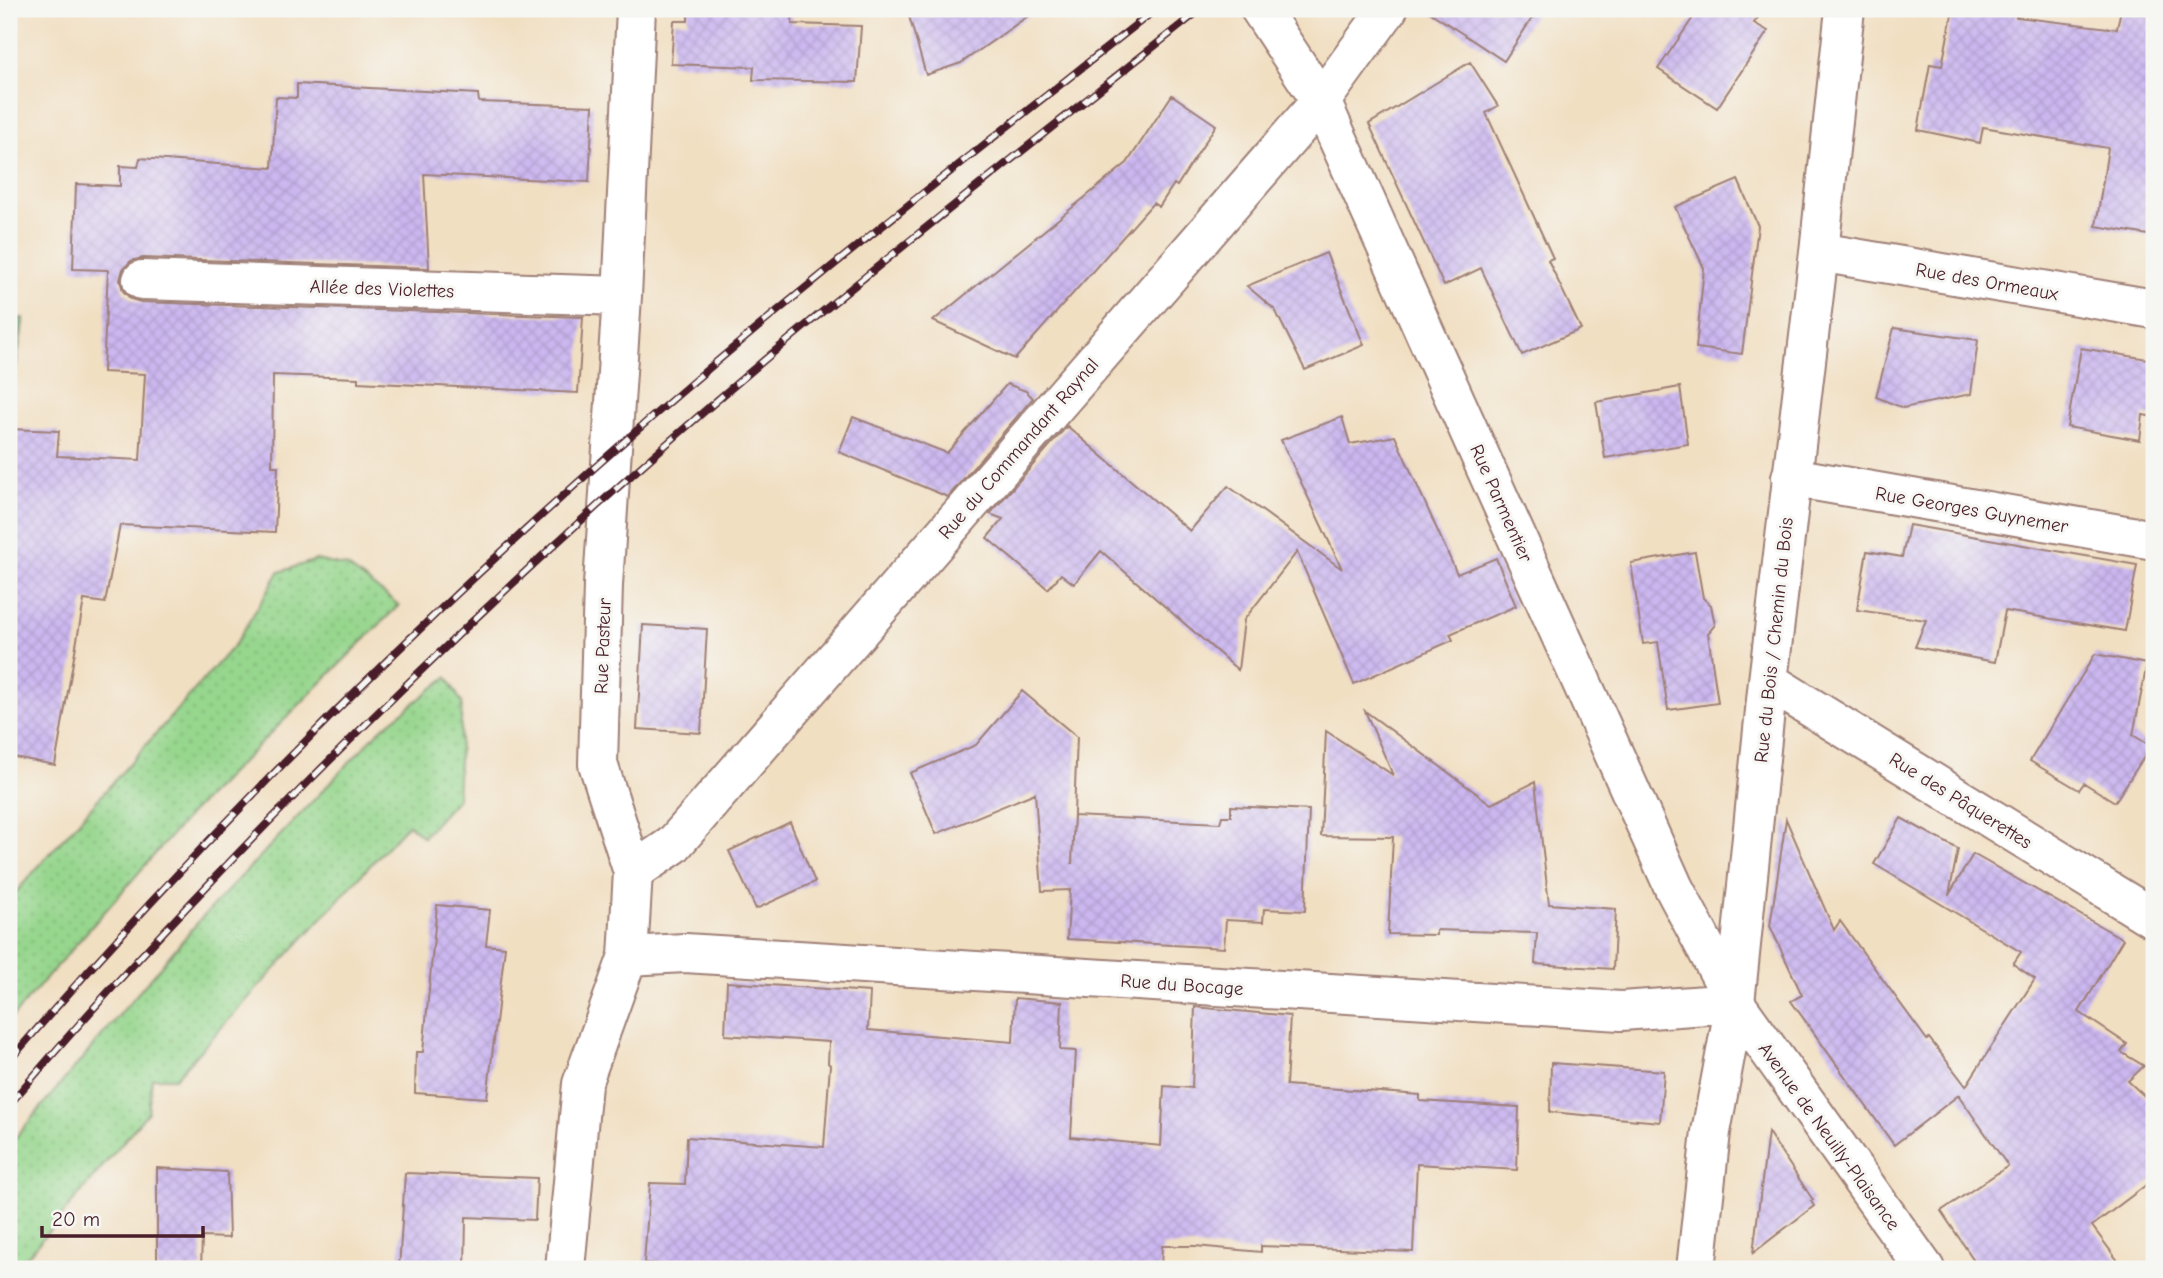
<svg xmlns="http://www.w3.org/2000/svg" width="2163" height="1278" font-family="'Comic Neue',sans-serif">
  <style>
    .grass { fill: url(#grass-dots); stroke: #707a5c; stroke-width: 2 }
    .forest { fill: url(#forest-firs); stroke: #616b52; stroke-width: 2 }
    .building { fill: url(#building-cross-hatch) }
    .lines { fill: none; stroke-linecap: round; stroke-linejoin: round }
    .minor-casing { stroke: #9e7f76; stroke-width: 42 }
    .minor { stroke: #fff; stroke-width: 38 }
    .rail-casing { stroke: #4a1f2b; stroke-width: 8 }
    .rail { stroke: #f6f6f2; stroke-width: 5; stroke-dasharray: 16; stroke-linecap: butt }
    .labels { text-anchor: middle; stroke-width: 6; stroke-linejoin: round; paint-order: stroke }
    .street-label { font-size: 19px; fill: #4a1f2b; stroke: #f6f6f2 }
  </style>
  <defs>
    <pattern id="grass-dots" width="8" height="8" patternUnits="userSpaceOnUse" patternTransform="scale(1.75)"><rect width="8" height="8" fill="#96d68d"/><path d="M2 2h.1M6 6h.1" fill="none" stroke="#83b77a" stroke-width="1.8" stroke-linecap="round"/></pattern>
    <pattern id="forest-firs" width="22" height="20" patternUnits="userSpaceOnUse" patternTransform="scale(1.75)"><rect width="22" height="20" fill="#78b778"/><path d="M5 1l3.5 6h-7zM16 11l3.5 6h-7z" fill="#649463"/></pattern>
    <pattern id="building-cross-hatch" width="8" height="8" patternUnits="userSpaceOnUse" patternTransform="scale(1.75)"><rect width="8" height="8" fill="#ccb8f0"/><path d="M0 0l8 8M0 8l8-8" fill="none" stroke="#b19ece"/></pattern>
  </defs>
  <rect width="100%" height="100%" fill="#f6f6f2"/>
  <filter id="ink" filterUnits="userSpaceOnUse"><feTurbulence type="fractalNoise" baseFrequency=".0143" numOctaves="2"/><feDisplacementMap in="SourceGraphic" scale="14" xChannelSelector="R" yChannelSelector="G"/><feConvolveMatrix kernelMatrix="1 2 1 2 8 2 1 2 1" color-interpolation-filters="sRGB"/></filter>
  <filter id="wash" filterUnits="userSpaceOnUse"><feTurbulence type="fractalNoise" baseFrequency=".00686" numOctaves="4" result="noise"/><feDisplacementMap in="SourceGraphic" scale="28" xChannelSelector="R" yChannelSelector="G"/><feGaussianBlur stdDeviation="1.57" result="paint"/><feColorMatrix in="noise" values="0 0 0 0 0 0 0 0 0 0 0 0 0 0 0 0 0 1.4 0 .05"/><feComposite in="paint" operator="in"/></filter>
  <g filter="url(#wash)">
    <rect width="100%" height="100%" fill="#f1dfc2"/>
    <path class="grass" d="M316,560L348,567L399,605L190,814L9,1021V900L236,643L279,572Z
      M447,677L462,703L457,799L423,837L408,824L175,1078H152L148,1112L17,1269H9V1145L199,921L380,730Z"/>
    <path class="forest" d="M24,318L9,410V319Z"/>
    <g id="blocks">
      <path class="building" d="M688,9H793L792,24L861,26L857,82L753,80L754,67L671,64L674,21H688Z
        M907,9H1038L961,63L926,75Z
        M1425,9H1538L1504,61Z
        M1699,9H1764L1754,23L1768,31L1717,108L1658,69Z
        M1953,9H2018L2016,17L2117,29L2121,9H2154V236L2096,226L2108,148L1983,127L1980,143L1918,130L1930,64L1942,66Z
        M1470,62L1498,106L1486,113L1553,258L1548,260L1581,329L1522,355L1481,268L1444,286L1369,124Z
        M297,84L478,94L479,102L593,106L589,182L424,174L429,268L143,258L131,261L123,269L120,280L123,291L131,299L141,302L583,317L578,393L358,382V378L273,375L272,466H278L275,532L120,525L105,603L84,600L55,765L9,756V429L59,431L57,456L140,460L145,374L103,372L108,270L73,269L76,184L120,186V166L138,167L140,158L272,168L276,97L297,98Z
        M1172,95L1216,125L1177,186L1174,184L1159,207L1153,203L1015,359L933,321L1127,163Z
        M1738,180L1758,226L1742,354L1696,348L1704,268L1675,207Z
        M1326,253L1364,345L1305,370L1275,310L1247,286Z
        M1894,328L1978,340L1971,394L1903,408L1876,397Z
        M2081,348L2154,360V417L2143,415L2140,440L2067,427Z
        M1007,384L1026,391L1033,398L948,497L839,452L853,417L947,453Z
        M1680,387L1688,444L1605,458L1596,402Z
        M1342,417L1350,444L1395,436L1457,574L1496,558L1516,606L1450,634L1453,640L1354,684L1297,552L1244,620L1238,670L1101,551L1074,584L1061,574L1048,589L987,538L1003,519L990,514L1067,426L1190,531L1228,486L1342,569L1281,440Z
        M1909,525L2137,565L2125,631L2005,611L1995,662L1915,647L1926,620L1857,610L1867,551L1902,557Z
        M1695,552L1703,598L1711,605L1715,625L1708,633L1718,703L1668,710L1658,642L1643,644L1631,563Z
        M643,625L707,629L701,733L637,729Z
        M2095,654L2147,664L2133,735L2151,746L2115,802L2084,783L2079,790L2030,761Z
        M1022,691L1077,737L1072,864L1074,816L1220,823L1222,816H1231V806L1309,810L1305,911L1264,909L1263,922L1226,920L1224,948L1067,939L1070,890L1042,891L1035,793L936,834L910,773L976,745Z
        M1365,711L1491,804L1535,782L1549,904L1616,909L1613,969L1535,964L1537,933L1436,930V935L1388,934L1393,837L1321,836L1326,731L1393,775Z
        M1901,818L1958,849L1949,895L1973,854L2123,939L2079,1012L2127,1044L2121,1052L2144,1066L2128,1081L2154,1105V1179L2092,1226L2124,1269H1980L1941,1211L2008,1166L1959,1096L1960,1094L1894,1145L1791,1001L1802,995L1770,926L1786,819L1834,930L1840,921L1927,1040L1929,1038L1966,1086L2035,979L2013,964L2021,952L1874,864Z
        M790,822L815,882L756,909L729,851Z
        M437,905L490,910L486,945L505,947L487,1098L415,1093L416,1052H423Z
        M727,982L870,992L868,1030L1013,1042L1015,998L1062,1002L1060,1050L1076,1051L1071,1137L1161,1146L1164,1086L1192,1088L1195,1007L1290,1016L1286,1085L1420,1095V1101L1519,1107L1517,1170L1417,1164L1413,1252L1261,1246V1252L1195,1246H1162L1161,1269H721L644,1263L650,1183L685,1184L687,1137L824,1147L830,1065L828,1063L829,1042L725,1035Z
        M1551,1063L1664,1071L1660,1122L1550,1112Z
        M1768,1132L1813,1200L1811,1201L1814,1206L1753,1253Z
        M157,1168L227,1172L229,1238L202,1237L201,1269H157Z
        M405,1173L537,1178L535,1220L466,1217L465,1269H399Z"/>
    </g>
  </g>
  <g filter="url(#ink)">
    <use href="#blocks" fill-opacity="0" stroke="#9e7f76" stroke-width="2"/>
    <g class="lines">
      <defs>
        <path id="minor" d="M1260,9L1321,101L1674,888L1735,1003L1925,1269
          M1819,252L2154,309
          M142,280L622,296
          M1791,477L2154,540
          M1768,681L2154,919
          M633,872L673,845L1321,101L1388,9
          M628,956L685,953L1621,1011L1735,1003
          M565,1269L582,1084L628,956L633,872L598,764L603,585L622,296L636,9
          M1696,1269L1711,1132L1735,1003L1768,681L1819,252L1845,9"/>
      </defs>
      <use href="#minor" class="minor-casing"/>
      <use href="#minor" class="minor"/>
      <defs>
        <path id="rail" d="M9,1061C241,793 497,543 770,317C897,212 1027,111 1156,9
          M9,1105C104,993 205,886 308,782C458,631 613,487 775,351C915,234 1059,122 1201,9"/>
      </defs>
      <use href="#rail" class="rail-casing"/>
      <use href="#rail" class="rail"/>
    </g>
  </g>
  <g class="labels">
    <g class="street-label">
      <text transform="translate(1987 281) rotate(10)" y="7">Rue des Ormeaux</text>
      <text transform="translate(382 288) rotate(2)" y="7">Allée des Violettes</text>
      <text transform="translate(1018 448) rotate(-49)" y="7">Rue du Commandant Raynal</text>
      <text transform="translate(1502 503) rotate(66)" y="7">Rue Parmentier</text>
      <text transform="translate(1972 509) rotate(10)" y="7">Rue Georges Guynemer</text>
      <text transform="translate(1773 640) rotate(-84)" y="7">Rue du Bois / Chemin du Bois</text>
      <text transform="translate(602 646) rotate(-88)" y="7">Rue Pasteur</text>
      <text transform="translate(1961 800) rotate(32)" y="7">Rue des Pâquerettes</text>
      <text transform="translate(1182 984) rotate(4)" y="7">Rue du Bocage</text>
      <text transform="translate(1830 1136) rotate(54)" y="7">Avenue de Neuilly-Plaisance</text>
    </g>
  </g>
  <rect width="2163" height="1278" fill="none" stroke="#f6f6f2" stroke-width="35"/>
  <path d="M42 1226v10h161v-10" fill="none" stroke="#4a1f2b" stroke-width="3.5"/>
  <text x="52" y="1226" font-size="21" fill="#4a1f2b" stroke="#f6f6f2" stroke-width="5" paint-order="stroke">20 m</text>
</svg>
